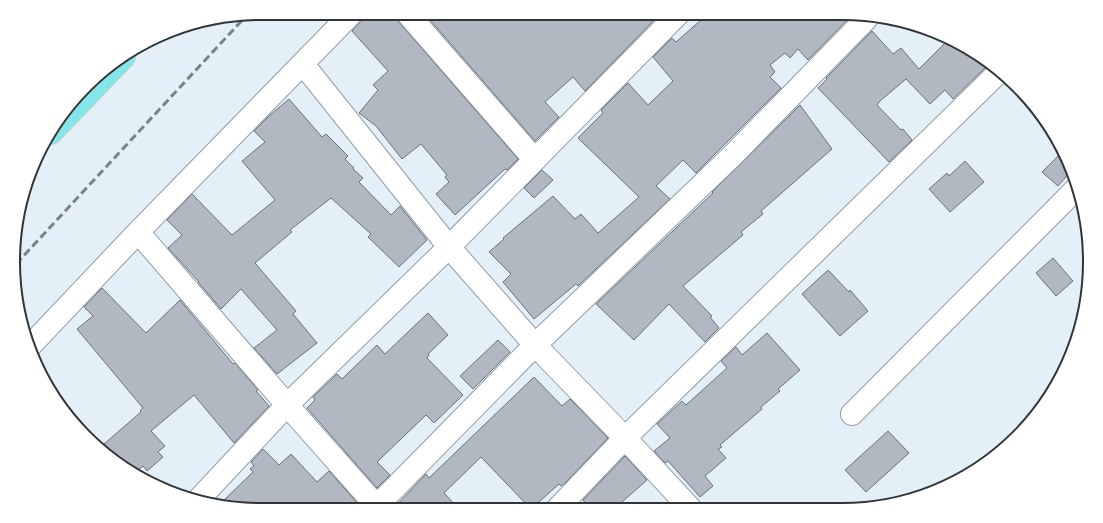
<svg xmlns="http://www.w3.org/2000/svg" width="1103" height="523" font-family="'Sofia Sans Condensed',sans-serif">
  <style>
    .building { fill: #b2b8c2; stroke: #6b707a }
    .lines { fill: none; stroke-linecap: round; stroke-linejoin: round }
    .minor-casing { stroke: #939ea4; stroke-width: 24 }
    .major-casing { stroke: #cecfcf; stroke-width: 24 }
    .minor { stroke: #fff; stroke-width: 22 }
    .major { stroke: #83e6e9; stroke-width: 22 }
    .rail { stroke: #7c8388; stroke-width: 3; stroke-dasharray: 8 4; stroke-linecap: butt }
    .rim { fill: none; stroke: #313538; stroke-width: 2 }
  </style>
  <rect width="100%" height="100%" fill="#e4f0f7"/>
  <path class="building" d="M368,13H395L398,21L518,159L507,170L505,169L455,215L436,194L449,182L445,177L447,175L421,144L402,159L376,126L359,113L378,90L373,85L388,71L352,31Z
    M424,13H652L656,18L585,91L573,77L545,102L559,117L535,141Z
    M709,13H842L852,15L808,60L798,49L790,58L785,53L770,65L775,72L770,77L781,88L696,173L683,160L656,186L670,199L578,286L576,284L534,319L503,282L511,274L489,252L504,239L503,238L553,196L575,219L581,214L598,233L639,197L578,138L603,113L601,110L628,83L648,105L673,81L653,57L672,38L676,42Z
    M872,31L893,54L901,48L919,69L948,40L987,66L953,99L945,90L930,104L906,79L880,101L877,105L901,130L903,129L912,140L889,162L818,88L827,79L826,78Z
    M289,99L322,137L326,134L348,156L345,159L354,168L353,169L363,178L359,182L391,215L400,206L427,240L399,267L368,237L371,234L331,198L290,230L292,232L255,263L296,311L293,314L317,343L277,374L254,348L277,330L241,289L221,309L198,282H199L168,248L182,235L167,220L192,194L232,235L275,200L242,161L265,142L254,131L269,116Z
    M800,105L832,149L761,211L763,214L741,232L743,235L683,286L712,316L710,317L719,328L705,342L669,304L634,340L596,304L713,193L712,192Z
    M1062,152L1071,167L1072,170L1058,186L1042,172Z
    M965,161L984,182L950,212L929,189L947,173L949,176Z
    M542,170L553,180L534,198L524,188Z
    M1053,258L1073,281L1056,296L1036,273Z
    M828,270L849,292L850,290L868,311L840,336L802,294Z
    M102,288L146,333L180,300L233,364L235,363L258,390L256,391L269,406L234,443L194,395L151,431L165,446L158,452L163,457L147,471L143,466L137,471L117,458L104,444L141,412L140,411L143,408L77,329L93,316L84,307Z
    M428,313L448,335L428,354L429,355L427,358L463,395L434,423L426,415L377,462L390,475L377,488L307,408L315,400L313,397L337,374L342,379L377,345L385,354Z
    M767,333L800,370L778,389L780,391L761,407L762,409L720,445L722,447L718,449L726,458L705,476L713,486L700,497L668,461L665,463L654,451L670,438L657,424L682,401L686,405L727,368L721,361L736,347L742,355Z
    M498,340L510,352L473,389L460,376Z
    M534,377L562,406L570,399L608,438L566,482L561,486L559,484L531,509L481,457L444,493L459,509L392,510L426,474L429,478Z
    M888,431L909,453L866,492L845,470Z
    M263,449L279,465L291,454L317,482L329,471L361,507V510H261L222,502L253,472L250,469L254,466L251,462Z
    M625,456L647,480L614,509H590L583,500Z"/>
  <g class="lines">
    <defs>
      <path id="minor" d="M407,13L535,160
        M303,64L449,247L535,345L625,438L690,508
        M138,232L287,405L380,510
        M31,345L138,232L352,13
        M852,414L1076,189
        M200,498L287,405L449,247L679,13
        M557,509L625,438L998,73
        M373,510L535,345L734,154L867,18"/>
      <path id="major" d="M51,133L124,57"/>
    </defs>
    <use href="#minor" class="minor-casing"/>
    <use href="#major" class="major-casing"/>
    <use href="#minor" class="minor"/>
    <use href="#major" class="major"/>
    <path class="rail" d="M16,264L247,15"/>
  </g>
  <path d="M0 0H1103V523H0ZM261 20H842A241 241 0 0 1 1083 261V262A241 241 0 0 1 842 503H261A241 241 0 0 1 20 262V261A241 241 0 0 1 261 20Z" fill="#fff" fill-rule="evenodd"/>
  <path class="rim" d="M261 20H842A241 241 0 0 1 1083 261V262A241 241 0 0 1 842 503H261A241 241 0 0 1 20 262V261A241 241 0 0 1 261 20Z"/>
</svg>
